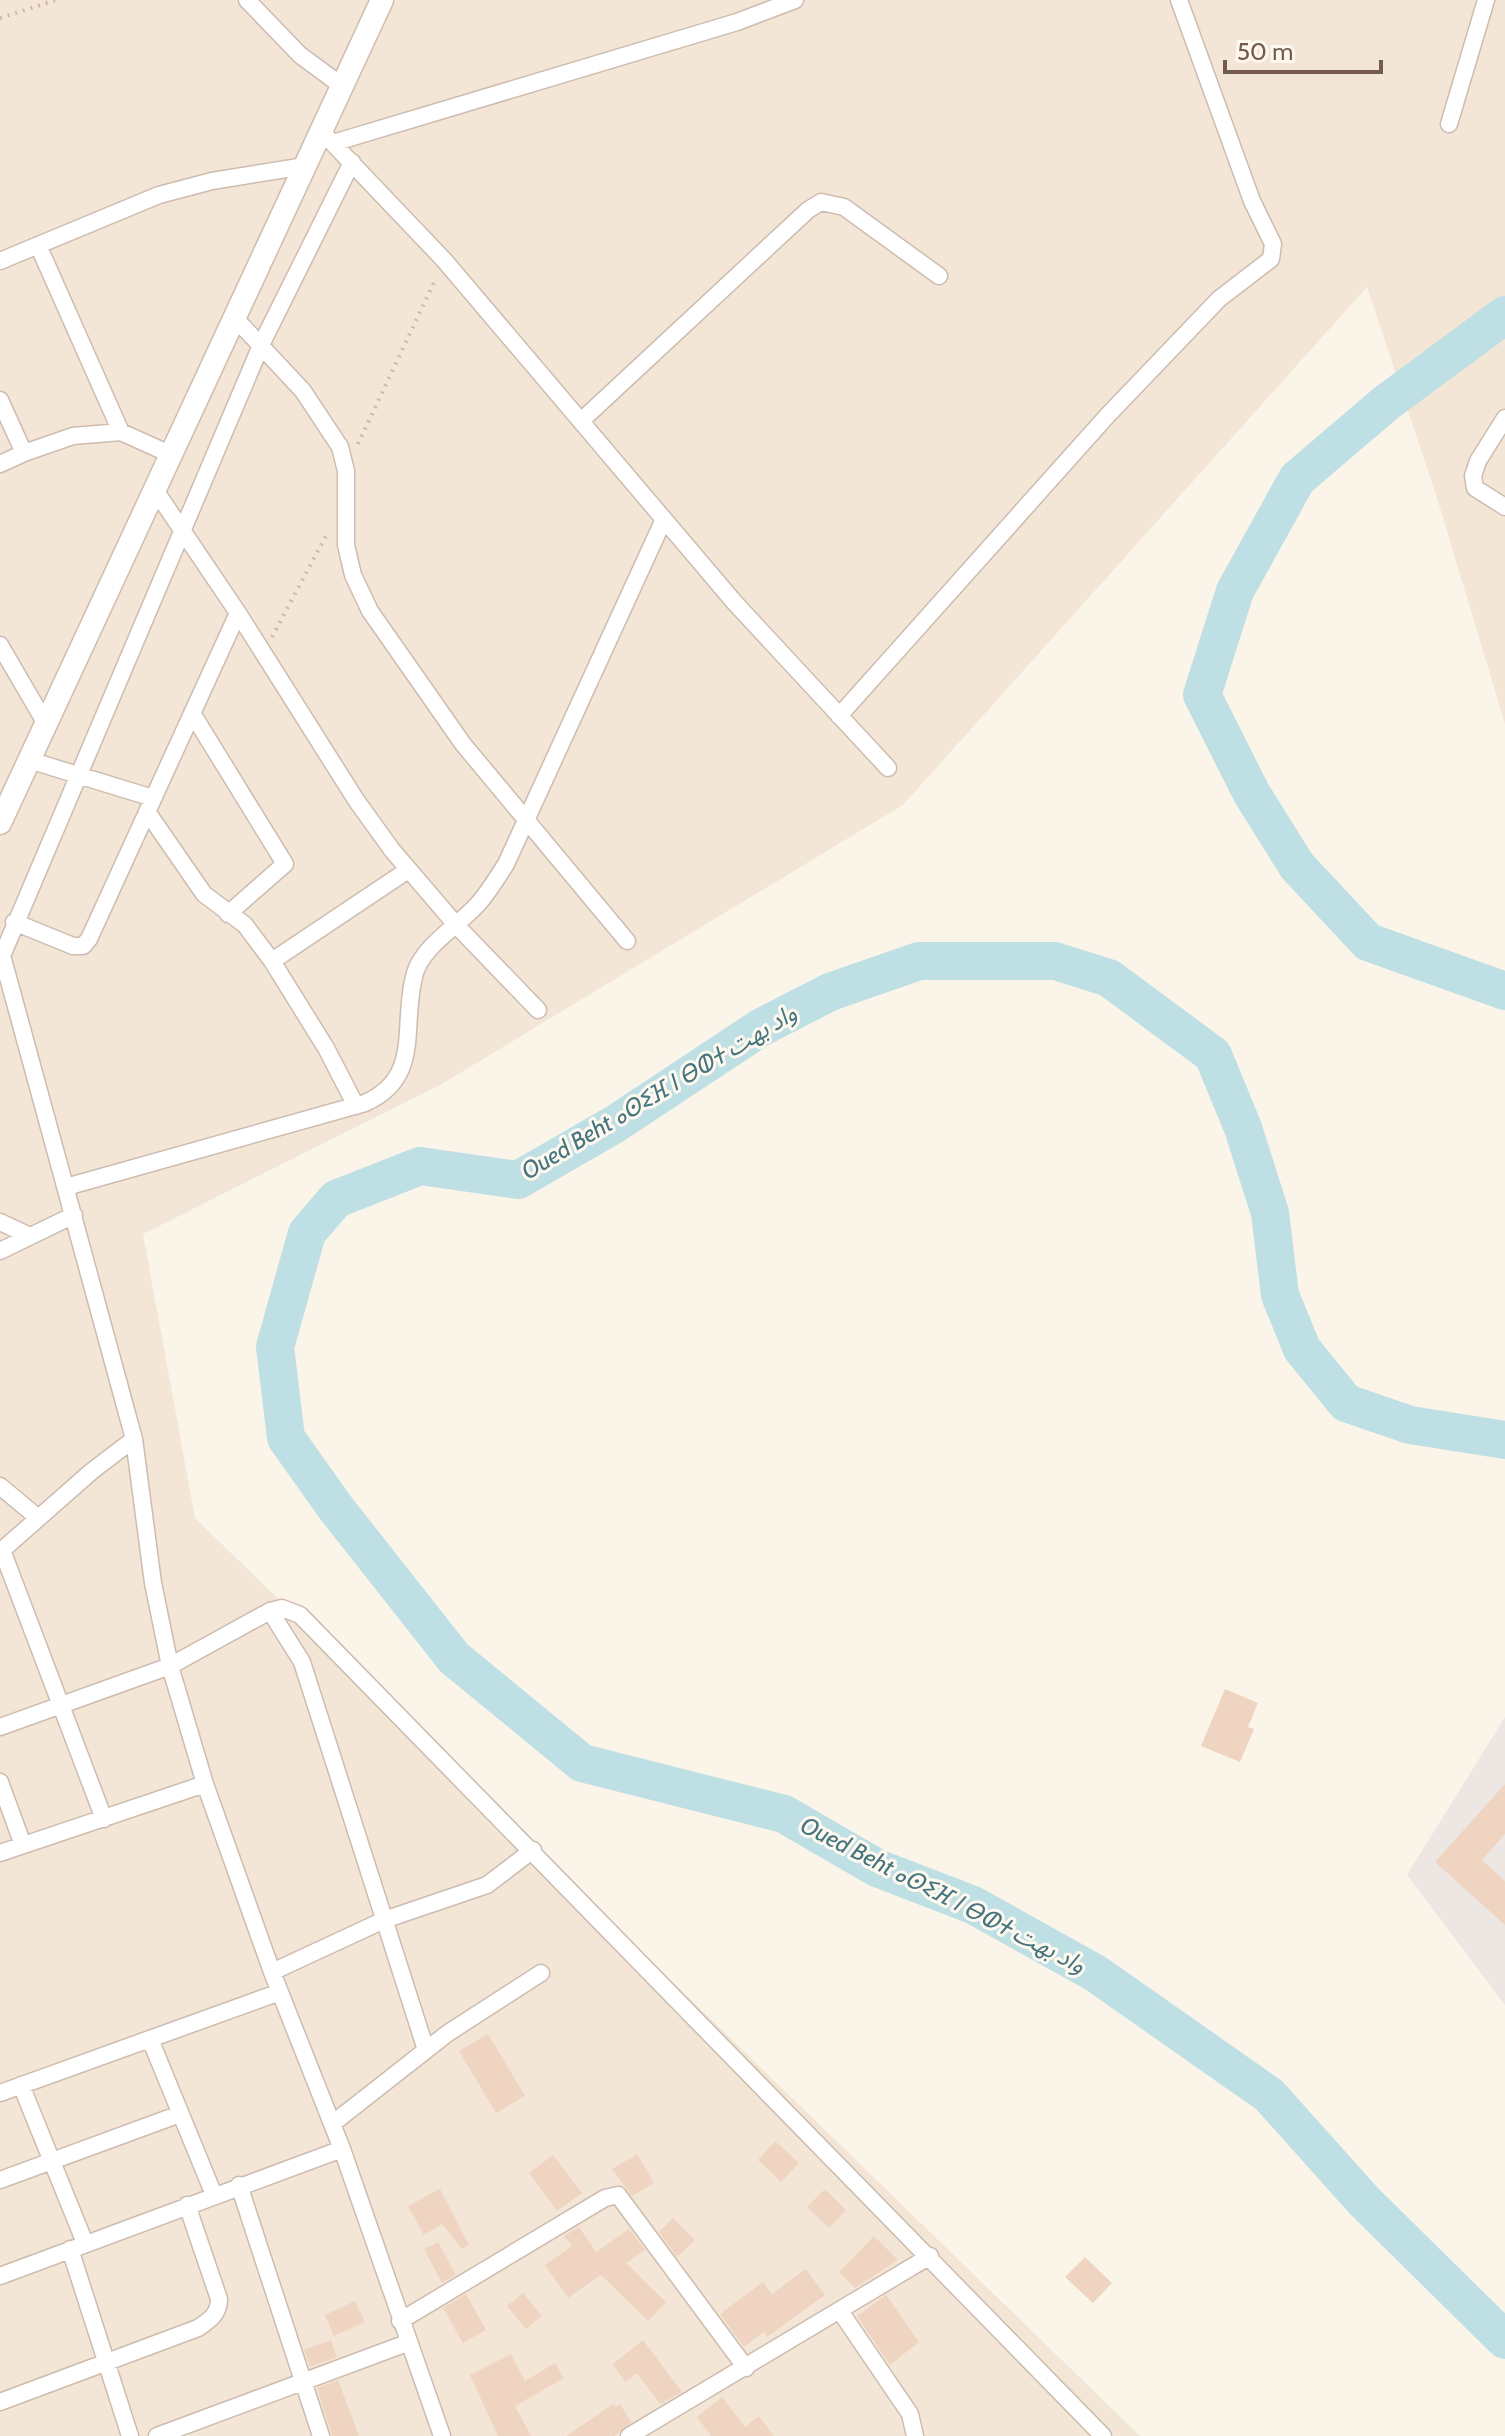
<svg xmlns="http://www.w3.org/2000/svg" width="1505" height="2436" font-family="Cabin,'Noto Sans Arabic','Noto Sans Tifinagh',sans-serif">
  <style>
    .residential { fill: #f3e6d7 }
    .industrial { fill: #ece7e2 }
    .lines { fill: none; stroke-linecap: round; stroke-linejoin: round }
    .river { stroke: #bedfe4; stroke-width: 38 }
    .building { fill: #efd4c2 }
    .street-casing { stroke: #cdbcaf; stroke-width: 19 }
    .secondary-casing { stroke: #d0bcad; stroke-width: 25 }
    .path { stroke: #d4b7a5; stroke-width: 4; stroke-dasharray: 2 6; stroke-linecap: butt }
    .street { stroke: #fff; stroke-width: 16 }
    .secondary { stroke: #fff; stroke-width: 22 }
    .labels { text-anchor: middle; stroke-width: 6; stroke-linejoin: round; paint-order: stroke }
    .water-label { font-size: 24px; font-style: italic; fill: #45767f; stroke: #fef8ef }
  </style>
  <rect width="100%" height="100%" fill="#fbf4e9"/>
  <path class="residential" d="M0,0H1505V724L1437,498L1367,287L903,805L440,1085L143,1234L195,1518L1140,2436H0Z"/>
  <path class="industrial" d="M1505,1717V2005L1407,1875Z"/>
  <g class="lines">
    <path class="river" d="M1505,315L1386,403L1297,479L1235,591L1202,695L1252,794L1297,866L1368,942L1505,991
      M1505,1440L1410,1425L1346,1403L1302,1349L1280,1295L1270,1213L1243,1128L1213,1055L1109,978L1055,961H919L830,992L760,1028L615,1124L518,1180L420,1166L336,1199L307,1233L275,1347L286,1438L335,1507L454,1658L582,1763L784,1814L877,1868L973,1905L1095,1973L1269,2095L1364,2201L1505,2340"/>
  </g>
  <path class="building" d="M1225,1689L1258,1703L1248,1727L1254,1729L1240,1762L1201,1746Z
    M1505,1784V1834L1482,1860L1505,1881V1925L1435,1862Z
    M488,2034L525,2096L496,2113L459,2051Z
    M775,2141L799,2163L781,2182L758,2160Z
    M637,2154L654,2183L632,2196L612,2169Z
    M553,2155L582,2193L557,2211L529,2173Z
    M440,2189L469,2245L462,2249L442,2224L424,2235L408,2206Z
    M825,2189L846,2210L829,2228L807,2207Z
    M673,2218L695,2240L677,2257L659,2232Z
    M579,2227L596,2252L629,2229L645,2250L626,2263L666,2302L648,2321L601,2275L568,2298L545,2265L572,2246L564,2236Z
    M874,2236L898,2260L855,2288L839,2272Z
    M438,2242L456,2275L442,2283L424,2249Z
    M1085,2257L1112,2283L1093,2303L1065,2277Z
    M806,2269L825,2295L767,2337L764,2332L744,2347L720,2314L763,2282L772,2294Z
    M523,2293L542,2316L526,2329L507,2306Z
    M466,2294L486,2330L463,2343L443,2308Z
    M886,2295L919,2342L890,2365L857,2316Z
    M355,2301L365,2322L334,2336L325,2315Z
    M331,2340L337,2357L310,2367L304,2350Z
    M643,2340L682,2392L660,2404L637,2373L625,2382L613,2364Z
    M511,2354L525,2381L555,2363L564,2378L515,2406L531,2436H498L470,2375Z
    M338,2380L359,2436H332L317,2388Z
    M722,2397L745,2427L759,2416L774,2436H711L697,2417Z
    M613,2404L616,2407L620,2404L631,2422L619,2433L614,2436H566Z"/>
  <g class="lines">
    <defs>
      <path id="street" d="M247,0L300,55L342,86
        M1449,124L1486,0
        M323,133L444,260L735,603L888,768
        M333,143L737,22L795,0
        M38,245L121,432
        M0,261L159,195L212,181L305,166
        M234,317L303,391L340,447L346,471V545L353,575L370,611L463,744L627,941
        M0,400L24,453L0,464
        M1505,418L1478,461L1473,476L1475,488L1505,507
        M581,421L808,210L821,202L844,207L939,276
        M24,453L73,436L121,432L172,455
        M155,490L238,613L356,800L392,850L457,926L538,1010
        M0,645L46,724
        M192,713L285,864L228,914
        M839,716L1107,416L1219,299L1271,259L1273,244L1252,201L1179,0
        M29,760L153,798
        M148,813L204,894L245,925L272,961L326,1048L356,1106
        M14,922L73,946H83L89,939L238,613
        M0,948L134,1439L153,1583L170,1666L205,1784L272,1972L342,2149L442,2436
        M2,956L262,343L352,162
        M272,961L408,870
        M66,1187L365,1103C424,1077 400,1024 415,973C423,946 459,925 477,905C488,893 497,878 506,864L664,519
        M0,1222L30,1236
        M0,1251L74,1215
        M0,1486L37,1517
        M2,1550L104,1819
        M0,1552L92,1471L134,1439
        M270,1611L302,1662L426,2050
        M0,1727L170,1666L270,1611L282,1608L300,1615L1103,2436
        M0,1782L23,1845
        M0,1853L205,1784
        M272,1972L384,1920L487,1885L533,1850
        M150,2039L214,2195
        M21,2085L85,2243
        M0,2093L280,1992
        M332,2124L448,2033L541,1973
        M0,2180L180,2114
        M239,2185L321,2436
        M70,2249L130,2436
        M0,2276L342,2149
        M840,2311L910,2414L915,2436
        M400,2321L605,2198L618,2195L746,2368
        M0,2402L198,2328C210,2320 219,2314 219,2299L187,2205
        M157,2436L407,2343
        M629,2436L930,2256"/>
      <path id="secondary" d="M0,823L382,0"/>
    </defs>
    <use href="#street" class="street-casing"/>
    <use href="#secondary" class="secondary-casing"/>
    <path class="path" d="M0,18L56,0
      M358,444L436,278
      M272,637L328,532"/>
    <use href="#street" class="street"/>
    <use href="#secondary" class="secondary"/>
  </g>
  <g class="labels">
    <g class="water-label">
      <text transform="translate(659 1092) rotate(-31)" y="8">Oued Beht ⴰⵙⵉⴼ ⵏ ⴱⵀⵜ واد بهت</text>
      <text transform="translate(943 1895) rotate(27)" y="8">Oued Beht ⴰⵙⵉⴼ ⵏ ⴱⵀⵜ واد بهت</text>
    </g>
  </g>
  <path d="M1225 60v12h156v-12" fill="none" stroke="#745b4e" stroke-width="4"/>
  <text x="1237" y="60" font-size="24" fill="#745b4e" stroke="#fef8ef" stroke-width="6" paint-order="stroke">50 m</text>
</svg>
